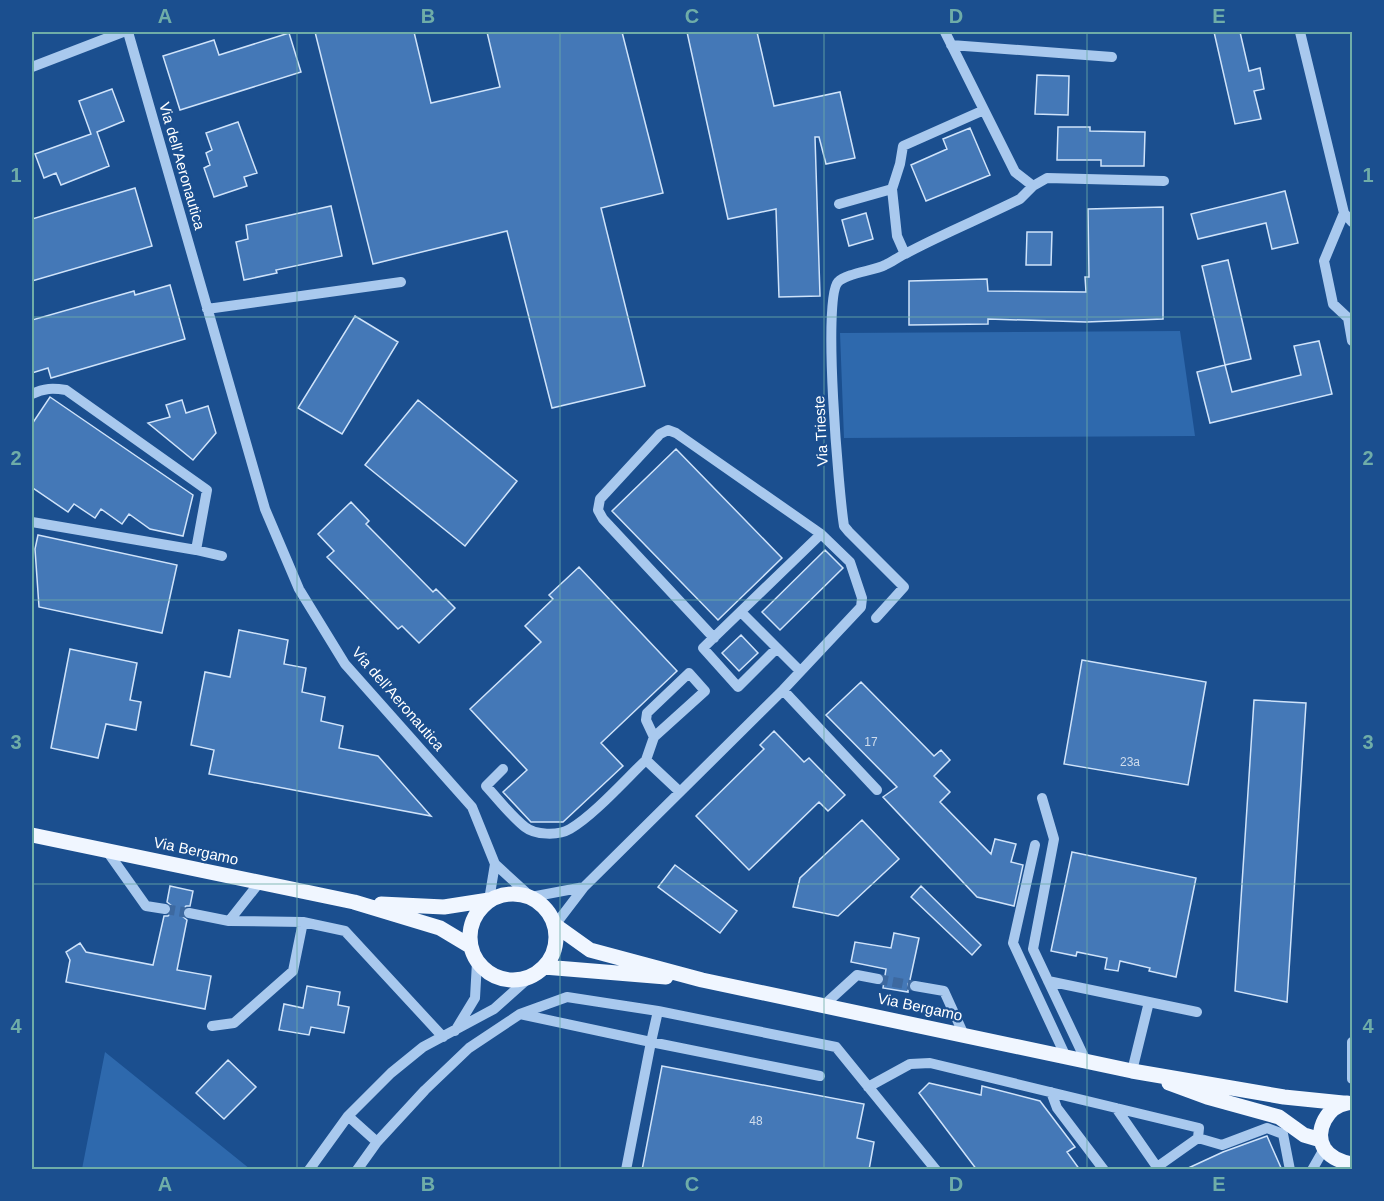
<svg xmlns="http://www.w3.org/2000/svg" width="1384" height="1201" font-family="Arial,sans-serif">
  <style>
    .green { fill: #2e69ad }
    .building { fill: #4478b7; stroke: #cfe3fa; stroke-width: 1.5 }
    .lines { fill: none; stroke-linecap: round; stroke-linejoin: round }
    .minor-tunnel { stroke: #3d69a0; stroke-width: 10; stroke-dasharray: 10 5; stroke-linecap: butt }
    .minor { stroke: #a9c9ee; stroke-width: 10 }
    .major { stroke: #f0f6ff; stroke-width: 15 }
    .grid { fill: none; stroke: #6fada8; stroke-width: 1.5; stroke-opacity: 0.55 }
    .labels { text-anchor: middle; stroke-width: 4.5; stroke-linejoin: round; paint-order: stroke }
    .number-label { font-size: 12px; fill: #d0dded }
    .street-label { font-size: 15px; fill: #fff; stroke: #1b4f8f }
    .neatline { fill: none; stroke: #6fada8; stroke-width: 2 }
    .grid-label { font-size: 20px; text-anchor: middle; font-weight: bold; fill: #6fada8 }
  </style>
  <rect width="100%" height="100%" fill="#1b4f8f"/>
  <path class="green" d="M1180,331L1195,436L844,438L840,333Z
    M105,1052L250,1169H82Z"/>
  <path class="building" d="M315,32H414L431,103L500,87L487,32H622L663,193L601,208L645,386L552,408L507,231L373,264Z
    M687,32H757L774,106L840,92L855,158L826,164L819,137H815L820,296L779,297L776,209L728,219Z
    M1214,32H1240L1249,71L1260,68L1264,89L1254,91L1261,119L1235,124Z
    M289,33L301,72L180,110L163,56L214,40L219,55Z
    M1037,75L1069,76L1068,115L1035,114Z
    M112,89L124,121L97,132L109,166L61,185L56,173L44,178L35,154L91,134L79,101Z
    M238,122L257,173L244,177L247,186L214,197L204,168L210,165L206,153L212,150L206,133Z
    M1058,127H1090V131L1145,132L1144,166H1101V160H1057Z
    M970,128L990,175L926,201L911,165L947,149L943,139Z
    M135,188L152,246L32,281V219Z
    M1285,191L1298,243L1272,249L1266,223L1198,239L1191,214Z
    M331,206L342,256L276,270L277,273L244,280L236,242L248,239L246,225Z
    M1163,207V319L1086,322L988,319V324L909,325V281L987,279L988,291L1086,292L1085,277H1089L1088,209Z
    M866,213L873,239L849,246L842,220Z
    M1027,232H1052L1051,265H1026Z
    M1228,260L1251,359L1225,365L1202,266Z
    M170,285L185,339L51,378L48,368L32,373V320L134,291L135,295Z
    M355,316L398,342L342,434L298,408Z
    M1319,341L1332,394L1210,423L1197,372L1225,365L1232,392L1301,375L1294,346Z
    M50,397L193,495L183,536L150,529L129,514L122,524L101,509L95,518L74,504L68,512L33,488L32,424Z
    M182,400L186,413L208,406L216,433L193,460L148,423L170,417L166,405Z
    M418,400L517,481L465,546L365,465Z
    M676,449L782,558L718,620L612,511Z
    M351,502L369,521L366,524L433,592L436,589L455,608L419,643L402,626L398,629L327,557L334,551L318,534Z
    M38,535L177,565L162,633L39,607L35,549Z
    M825,550L843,568L780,630L762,612Z
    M579,567L677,671L601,743L623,766L563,822H531L503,792L527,770L470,709L541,642L525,626L553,599L549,595Z
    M239,630L288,640L284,664L306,668L302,692L325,697L321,721L343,726L339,748L378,756L431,816L209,774L214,750L191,745L205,672L230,677Z
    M741,635L758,653L739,671L722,653Z
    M70,649L137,663L130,700L141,702L136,730L106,724L98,758L51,748Z
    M1082,660L1206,682L1188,785L1064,764Z
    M861,682L934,756L941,750L950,760L934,776L950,792L940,802L991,854L995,839L1016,844L1011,862L1023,865L1014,906L977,897L883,797L897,787L826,715Z
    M1254,700L1306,703L1287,1002L1235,991Z
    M774,731L804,762L809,758L845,795L828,811L819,802L749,870L696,816L764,749L760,745Z
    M862,820L899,859L838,916L793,907L800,878Z
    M1072,852L1196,878L1176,977L1149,971L1150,968L1120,961L1118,971L1105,969L1107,958L1077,952L1076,956L1051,951Z
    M675,865L737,911L720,933L658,887Z
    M170,886L193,891L190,906H186L182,911V916L187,920L177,970L211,976L205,1009L66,982L70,960L66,952L80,943L86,952L153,965L164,916H168L172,911V906L167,902Z
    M921,886L981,945L972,955L911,897Z
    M894,933L919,938L910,980L908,984V992L883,988L886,969L851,962L855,942L891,948Z
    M307,986L340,992L338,1005L349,1007L344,1033L311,1027L309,1035L279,1030L284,1004L303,1008Z
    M228,1060L256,1087L224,1119L196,1093Z
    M662,1066L864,1104L857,1138L874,1142L869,1170H642Z
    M929,1083L981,1095L982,1086L1040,1101L1075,1147L1067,1152L1080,1170H977L919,1093Z
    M1267,1136L1282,1170H1184L1223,1152Z"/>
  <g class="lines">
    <path class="minor-tunnel" d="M165,909L189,913
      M878,979L915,986"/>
    <path class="minor" d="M128,32L265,509L299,589L345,664L472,807L495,864L531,897L584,887
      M945,32L1015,172L1033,186
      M1300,32L1344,213L1352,222
      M951,45L1112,57
      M32,67L123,32
      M839,204L892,189
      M1344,213L1324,261L1333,304L1348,318H1352
      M905,254L897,236L892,189L900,164L903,146L984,110
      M207,309L401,282
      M1348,318L1352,341
      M32,394C44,388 53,388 66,390L207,490L196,550L32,522
      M196,550L222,556
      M741,612L777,648
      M876,618L904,587L849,532L844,526C839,495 822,298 838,282C847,273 873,271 885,265C892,262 898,257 905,254C942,234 982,218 1020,199L1033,186L1047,178L1164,181
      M800,671L777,648L738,687L703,648L821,534
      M783,690L877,790
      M646,760L654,737L705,691L689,673L647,713L646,720L654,737
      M503,769L486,786C498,799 511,816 525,827C535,835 558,836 570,829C594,815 625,780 646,760L680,792
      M1042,798L1054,839L1033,949L1086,1061
      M1035,845L1013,943L1066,1057
      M107,851L146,906L165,909
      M489,900L495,864
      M189,913L229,921L259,883
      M229,921L303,922L345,931L443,1037
      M555,925L584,887L783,690L861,607L862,598L850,562L821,534L676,433L668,430L660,434L600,499L598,510L603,519L714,638
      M1048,981L1197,1012
      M915,986L944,991L964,1035
      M823,1006L857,975L878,979
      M658,1011L651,1042L820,1076
      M520,1014L651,1042L626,1170
      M212,1026L234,1023L293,971L303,922
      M455,1031L475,998L477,962
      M1352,1042V1079
      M1132,1071L1149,1002
      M868,1087L910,1064L930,1063L1199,1128L1198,1138L1157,1167
      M1051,1092L1057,1108L1104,1170
      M1116,1108L1159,1170
      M348,1116L377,1142
      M1198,1138L1222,1145L1267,1128L1283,1134L1290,1170
      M309,1170L348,1116L391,1073L423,1047L494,1009L531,976
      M357,1170L377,1142L425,1090L469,1048L520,1014L567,997L658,1011L836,1047L936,1170
      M1312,1170L1324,1149"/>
    <path class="major" d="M32,835L354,902L440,928L470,946
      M470 937a43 43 0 1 1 86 0a43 43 0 1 1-86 0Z
      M381,904L444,907L489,900
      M555,925L590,950L702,980L1132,1071L1284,1097L1343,1103
      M544,967L666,977
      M1169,1083L1207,1097L1279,1117L1304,1135L1321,1140
      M1347,1103C1328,1106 1314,1130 1324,1148C1330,1158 1342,1162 1352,1164"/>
  </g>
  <path class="grid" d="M297,32V1170M560,32V1170M824,32V1170M1087,32V1170M32,317H1352M32,600H1352M32,884H1352"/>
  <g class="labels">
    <g class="number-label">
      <text x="871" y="746">17</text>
      <text x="1130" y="766">23a</text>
      <text x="756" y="1125">48</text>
    </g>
    <g class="street-label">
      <text transform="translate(182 166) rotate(74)" y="5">Via dell'Aeronautica</text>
      <text transform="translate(821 431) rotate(-93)" y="5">Via Trieste</text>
      <text transform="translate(398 699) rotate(49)" y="5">Via dell'Aeronautica</text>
      <text transform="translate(196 851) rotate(12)" y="5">Via Bergamo</text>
      <text transform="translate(920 1007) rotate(12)" y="5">Via Bergamo</text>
    </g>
  </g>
  <rect width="1384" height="1201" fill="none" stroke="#1b4f8f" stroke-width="66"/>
  <rect x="33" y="33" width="1318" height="1135" class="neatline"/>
  <g class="grid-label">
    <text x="165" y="23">A</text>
    <text x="428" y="23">B</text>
    <text x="692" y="23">C</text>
    <text x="956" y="23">D</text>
    <text x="1219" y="23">E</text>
    <text x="16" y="182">1</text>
    <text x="1368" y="182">1</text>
    <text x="16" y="465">2</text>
    <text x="1368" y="465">2</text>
    <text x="16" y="749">3</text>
    <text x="1368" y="749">3</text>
    <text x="16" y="1033">4</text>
    <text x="1368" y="1033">4</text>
    <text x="165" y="1191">A</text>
    <text x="428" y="1191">B</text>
    <text x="692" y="1191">C</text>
    <text x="956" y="1191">D</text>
    <text x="1219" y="1191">E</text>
  </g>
</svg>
